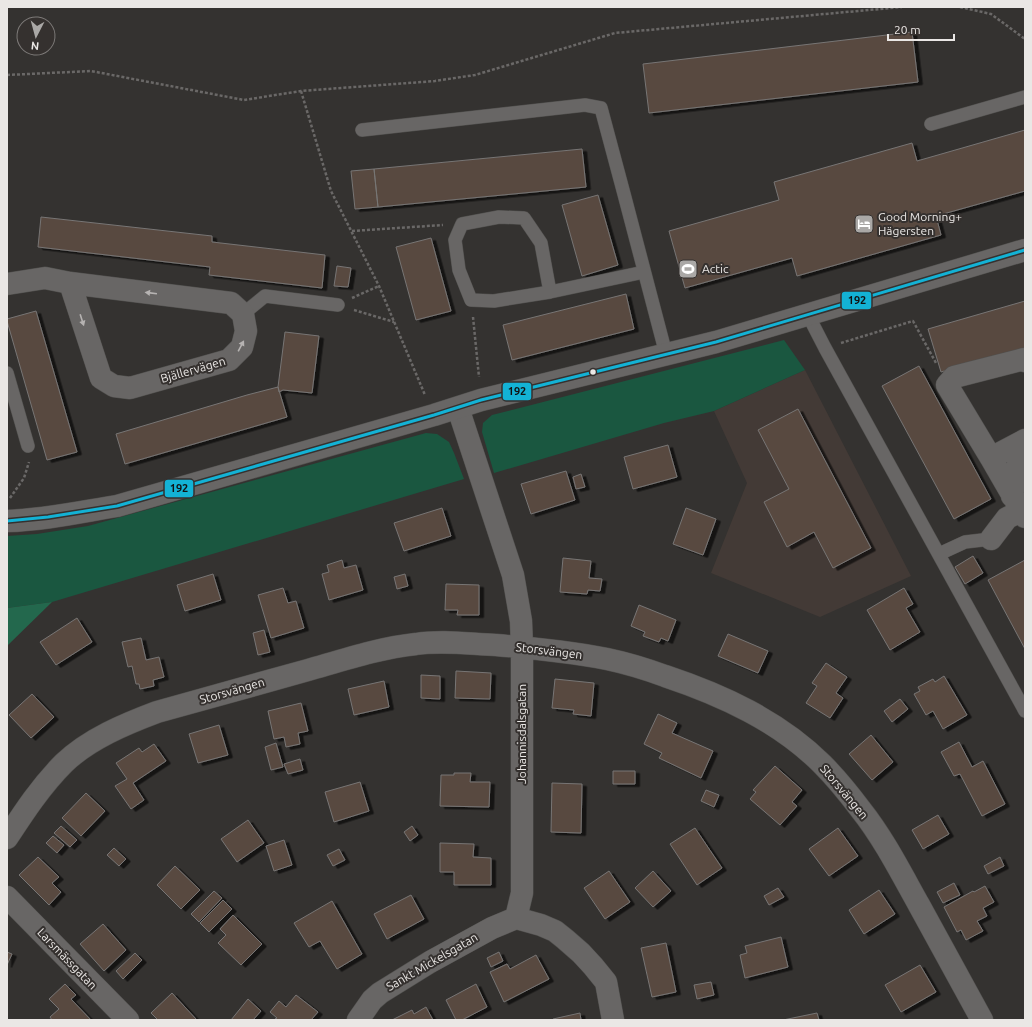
<svg xmlns="http://www.w3.org/2000/svg" width="1032" height="1027" font-family="Ubuntu,sans-serif">
  <style>
    .built { fill: #433a36 }
    .green { fill: #1a5740 }
    .forest { fill: #23684d }
    .building { fill: #584941; stroke: #777574; filter: url(#shadow) }
    .lines { fill: none; stroke-linecap: round; stroke-linejoin: round }
    .service-casing { stroke: #51504e; stroke-width: 14 }
    .minor-casing { stroke: #51504e; stroke-width: 23 }
    .tertiary-casing { stroke: #51504e; stroke-width: 23 }
    .path { stroke: #6a6867; stroke-width: 2.5; stroke-dasharray: 3 2; stroke-linecap: butt }
    .service { stroke: #686665; stroke-width: 13 }
    .minor { stroke: #686665; stroke-width: 22 }
    .tertiary { stroke: #686665; stroke-width: 22 }
    .bus-1-casing { stroke: #35312f; stroke-width: 6 }
    .bus-1 { stroke: #13b2d5; stroke-width: 3 }
    .oneway { fill: #b6b3b2 }
    .bus-dot { fill: #eae7e5; stroke: #35312f; stroke-width: 1.5 }
    .labels { text-anchor: middle; stroke-width: 4; stroke-linejoin: round; paint-order: stroke }
    .poi-label { font-size: 12px; fill: #eae7e5; stroke: #35312f; text-anchor: start }
    .street-label { font-size: 12px; fill: #eae7e5; stroke: #35312f }
    .line-badge { stroke: #35312f; stroke-width: 1.5 }
    .pale-badge-label { font-size: 11px; text-anchor: middle; font-weight: bold; fill: #111 }
  </style>
  <defs>
    <filter id="shadow"><feDropShadow dx="4.5" dy="2.5" stdDeviation="0" flood-color="#0009"/></filter>
  </defs>
  <rect width="100%" height="100%" fill="#343230"/>
  <path class="built" d="M805,370L911,576L820,617L711,573L747,483L714,411Z"/>
  <path class="green" d="M784,340L805,370L714,411L664,423L494,473L482,432L483,423L492,415Z
    M426,433L437,434L449,442L454,453L464,479L52,602L7,608V536L37,534L88,526Z"/>
  <path class="forest" d="M52,602L7,646V608Z"/>
  <path class="building" d="M912,32L918,82L649,113L643,64Z
    M1025,130V191L936,216L941,235L797,276L792,258L685,288L669,231L779,200L774,182L912,143L917,161Z
    M582,149L586,187L378,207L374,169Z
    M374,169L378,207L355,209L351,171Z
    M598,195L618,265L582,276L562,205Z
    M41,217L212,236V242L325,255L322,288L209,275L210,267L38,247Z
    M431,238L451,311L416,320L396,247Z
    M337,266L351,268L348,287L334,286Z
    M626,294L634,329L512,360L503,325Z
    M1025,301V348L941,372L928,329Z
    M36,311L77,452L47,460L7,321V319Z
    M285,332L319,336L312,393L283,390L279,392L278,387Z
    M919,366L991,499L954,519L882,386Z
    M278,387L287,417L125,464L116,434L247,395Z
    M798,409L871,548L833,568L814,532L787,547L764,502L789,489L758,430Z
    M668,445L677,477L633,489L624,457Z
    M566,471L575,500L531,514L521,484Z
    M581,474L585,487L576,489L573,477Z
    M442,508L451,536L404,551L394,523Z
    M686,508L716,519L703,555L673,544Z
    M973,556L983,573L965,584L955,567Z
    M563,558L591,561L589,578L602,579L600,591L588,590L587,594L560,592Z
    M342,560L344,568L356,565L363,590L329,600L322,574L329,572L327,565Z
    M1025,560V649L988,580Z
    M213,574L221,600L185,611L177,585Z
    M405,574L408,586L397,589L394,577Z
    M446,584L479,585V615H457L458,610H445Z
    M283,588L288,603L296,601L304,628L271,638L258,595Z
    M904,588L913,604L906,608L920,632L890,650L867,610Z
    M639,605L676,620L668,641L661,638L659,642L643,636L645,632L631,626Z
    M77,618L92,642L56,665L40,642Z
    M264,630L270,652L258,655L253,633Z
    M728,634L768,651L758,673L718,656Z
    M141,638L146,660L159,657L164,677L153,680L154,686L140,689L139,684H136L132,666L128,667L122,642Z
    M826,663L847,677L836,693L843,698L830,718L806,703L817,686L812,683Z
    M456,671L491,673L490,699L455,698Z
    M421,675L440,676V699L421,698Z
    M944,676L967,715L943,729L933,711L926,715L914,694L920,691L918,687L933,679L935,682Z
    M555,679L594,683L591,716L573,714L574,710L552,708Z
    M384,681L389,707L354,715L348,689Z
    M32,694L54,717L31,738L9,715Z
    M900,699L908,709L892,722L884,711Z
    M301,703L308,731L298,733L300,744L286,747L284,737L274,739L268,711Z
    M658,714L677,723L672,733L713,751L701,778L659,758L662,753L644,744Z
    M219,725L228,755L198,763L189,734Z
    M871,735L893,762L872,780L849,754Z
    M959,742L972,767L983,761L1005,804L982,816L960,774L954,776L941,752Z
    M276,743L283,767L271,770L265,747Z
    M154,744L166,761L133,783L144,800L131,809L115,786L127,779L116,763L139,748L142,752Z
    M300,759L303,770L288,774L284,764Z
    M775,766L802,790L792,802L797,806L780,825L750,799L756,792L753,790Z
    M613,771H635V784H613Z
    M454,773H471L470,782H490L489,807L440,806L441,775H454Z
    M360,782L369,811L334,822L325,792Z
    M552,783L582,784L581,833L551,832Z
    M706,790L719,795L714,807L701,801Z
    M86,793L105,811L81,836L62,818Z
    M938,815L949,834L923,849L912,830Z
    M248,820L264,843L237,862L221,839Z
    M61,826L77,840L70,847L54,833Z
    M412,826L418,835L410,841L404,832Z
    M695,828L722,868L697,885L670,844Z
    M838,828L858,856L829,876L809,849Z
    M53,836L64,845L57,853L46,843Z
    M284,840L292,865L274,871L266,846Z
    M440,843L474,844L473,857L491,858V885H454V872H440Z
    M114,848L126,859L119,866L107,855Z
    M339,849L345,860L333,866L327,855Z
    M38,857L59,877L52,883L61,892L49,905L19,875Z
    M1000,857L1004,866L988,874L984,866Z
    M175,866L200,890L181,909L157,885Z
    M609,871L630,902L605,919L584,888Z
    M653,871L671,891L653,907L635,888Z
    M954,883L960,895L943,903L937,892Z
    M985,886L994,902L983,908L987,916L977,921L983,931L966,940L961,930L957,932L944,907L973,891L974,892Z
    M778,888L784,897L769,905L764,896Z
    M879,890L895,914L864,934L849,910Z
    M214,891L222,898L199,922L191,914Z
    M411,895L424,919L387,939L374,914Z
    M223,900L232,909L209,932L200,923Z
    M332,901L362,954L337,969L320,941L309,947L294,923Z
    M233,915L262,944L241,965L218,943L226,935L220,929Z
    M103,924L126,950L104,971L80,944Z
    M781,937L788,967L745,978L740,955L747,953L745,946Z
    M666,943L676,992L652,997L641,948Z
    M7,952L12,954L7,965Z
    M499,952L503,961L491,967L487,958Z
    M135,953L142,960L123,979L116,971Z
    M536,955L549,979L504,1002L490,972L507,964L510,969Z
    M920,965L936,992L901,1012L885,985Z
    M711,982L714,995L697,999L694,985Z
    M65,984L76,995L71,999L91,1020H52L50,1017L59,1009L49,999Z
    M476,984L487,1007L462,1020H456L446,1000Z
    M172,993L196,1019L195,1020H158L151,1013Z
    M296,995L318,1012L311,1020H276L275,1019L277,1018L270,1012L279,1001L286,1007Z
    M248,999L261,1011L253,1020H231Z
    M426,1007L433,1020H392L412,1010L414,1014Z
    M580,1013L581,1020H553V1019Z
    M817,1013L819,1020H783Z"/>
  <g class="lines">
    <defs>
      <path id="service" d="M931,124L1025,97
        M362,130L585,105L601,108L624,194L666,354
        M550,292L541,243L524,218L499,217L462,224L455,240L459,270L471,300L494,301L550,292L644,272
        M243,314L265,296L338,305
        M808,315L825,348L1025,711
        M7,373L28,446
        M939,554L965,542L991,539"/>
      <path id="minor" d="M7,284L45,278L70,283L231,303L243,314L246,331L242,347L229,360L130,388L114,386L101,378L70,283
        M458,408L513,575L521,621L522,647V893L516,918L541,925L555,931L565,939L581,953L593,966L606,982L613,1020
        M1025,440L991,458L1025,517
        M991,458L947,385L954,377L1024,359L1025,361
        M1012,496L1022,442
        M991,539L1007,518L1021,511
        M7,838C24,812 41,786 64,763C89,739 125,724 157,712C207,698 257,684 308,670C343,660 379,648 416,644C442,640 470,644 496,645C533,648 570,652 607,659C626,663 646,669 665,676C722,695 779,721 822,764C836,778 849,794 861,810C884,839 901,873 919,905C940,943 961,981 982,1020
        M7,897L128,1020
        M358,1020L372,1000L380,993L430,962L492,928L516,918"/>
      <path id="tertiary" d="M7,521C44,520 80,512 117,506L434,415L481,400L716,342L1025,250"/>
    </defs>
    <use href="#service" class="service-casing"/>
    <use href="#minor" class="minor-casing"/>
    <use href="#tertiary" class="tertiary-casing"/>
    <path class="path" d="M960,7L991,14L1025,39
      M7,75L91,71L244,100L301,91L435,81L475,75L615,33L902,7
      M301,91L331,191L379,286L425,395
      M352,231L443,225
      M352,298L379,286
      M354,310L394,322
      M473,317L479,377
      M841,343L913,321L936,363
      M10,498L24,478L29,462"/>
    <use href="#service" class="service"/>
    <use href="#minor" class="minor"/>
    <use href="#tertiary" class="tertiary"/>
    <defs>
      <path id="bus-1" d="M7,521L48,517L117,506L434,415L481,400L716,342L1025,250"/>
    </defs>
    <use href="#bus-1" class="bus-1-casing"/>
    <use href="#bus-1" class="bus-1"/>
  </g>
  <defs><path id="oneway-solid" d="M-6-.8H1V-3.2L6.5 0L1 3.2V.8H-6Z"/></defs>
  <g class="oneway">
    <use href="#oneway-solid" transform="translate(151 293) rotate(-173)"/>
    <use href="#oneway-solid" transform="translate(82 320) rotate(72)"/>
    <use href="#oneway-solid" transform="translate(241 346) rotate(-62)"/>
  </g>
  <defs>
    <symbol id="hotel-square" viewBox="-11 -11 22 22"><rect x="-9" y="-9" width="18" height="18" rx="4" fill="#aaa8a6" stroke="#35312f"/><path d="M-6-4.5h1.5V1H6V5H4.5V3h-9V5H-6ZM-4 0a1.8 1.8 0 1 1 3.6 0ZM.5 0V-2.5h3Q6-2.5 6 0Z" fill="#fff"/></symbol>
    <symbol id="stadium-square" viewBox="-11 -11 22 22"><rect x="-9" y="-9" width="18" height="18" rx="4" fill="#aaa8a6" stroke="#35312f"/><path d="M0-5a6.5 5 0 1 0 0 10a6.5 5 0 1 0 0-10ZM-3.5-1.8h7v3.6h-7Z" fill="#fff"/></symbol>
  </defs>
  <g fill-rule="evenodd">
    <use href="#hotel-square" x="853" y="213" width="22" height="22"/>
    <use href="#stadium-square" x="677" y="258" width="22" height="22"/>
  </g>
  <circle class="bus-dot" cx="593" cy="372" r="3.5"/>
  <g class="labels">
    <g class="poi-label">
      <text x="878" y="221">Good Morning+<tspan x="878" dy="14">Hägersten</tspan></text>
      <text x="702" y="273">Actic</text>
    </g>
    <g class="street-label">
      <text transform="translate(193 370) rotate(-16)" y="4">Bjällervägen</text>
      <text transform="translate(549 651) rotate(7)" y="4">Storsvängen</text>
      <text transform="translate(232 691) rotate(-16)" y="4">Storsvängen</text>
      <text transform="translate(522 734) rotate(-90)" y="4">Johannisdalsgatan</text>
      <text transform="translate(844 792) rotate(50)" y="4">Storsvängen</text>
      <text transform="translate(67 959) rotate(46)" y="4">Larsmässgatan</text>
      <text transform="translate(432 962) rotate(-30)" y="4">Sankt Mickelsgatan</text>
    </g>
  </g>
  <g class="line-badge">
    <rect x="841" y="291" width="31" height="19" rx="4" fill="#13b2d5"/>
    <rect x="502" y="382" width="30" height="19" rx="4" fill="#13b2d5"/>
    <rect x="164" y="479" width="30" height="19" rx="4" fill="#13b2d5"/>
  </g>
  <g class="pale-badge-label">
    <text x="857" y="304">192</text>
    <text x="517" y="395">192</text>
    <text x="179" y="492">192</text>
  </g>
  <rect width="1032" height="1027" fill="none" stroke="#eae7e5" stroke-width="16"/>
  <g transform="translate(36 36) rotate(186)"><circle r="19" fill="#35312f" stroke="#7d7a78"/>
  <path d="M0-3L7 15L0 10L-7 15Z" fill="#aaa8a6"/>
  <text y="-6" font-size="11" font-weight="bold" text-anchor="middle" fill="#eae7e5">N</text>
  </g>
  <path d="M888 34v6h66v-6" fill="none" stroke="#eae7e5" stroke-width="2"/>
  <text x="894" y="34" font-size="12" fill="#eae7e5" stroke="#35312f" stroke-width="3" paint-order="stroke">20 m</text>
</svg>
